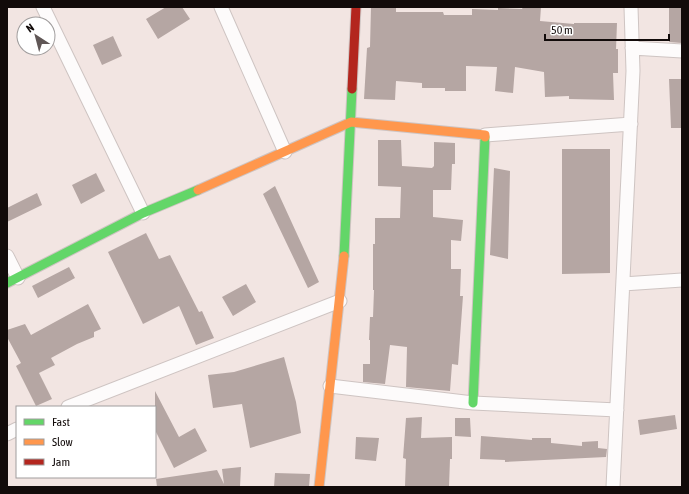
<svg xmlns="http://www.w3.org/2000/svg" width="689" height="494" font-family="'Asap Condensed',sans-serif">
  <style>
    .building { fill: #b5a6a3 }
    .lines { fill: none; stroke-linecap: round; stroke-linejoin: round }
    .street-casing { stroke: #cec4c2; stroke-width: 15 }
    .fast-casing { stroke: #cec4c2; stroke-width: 11 }
    .slow-casing { stroke: #cec4c2; stroke-width: 11 }
    .jam-casing { stroke: #cec4c2; stroke-width: 11 }
    .street { stroke: #fdfbfb; stroke-width: 13 }
    .fast { stroke: #63d668; stroke-width: 9 }
    .slow { stroke: #ff974d; stroke-width: 9 }
    .jam { stroke: #b3261e; stroke-width: 9 }
  </style>
  <rect width="100%" height="100%" fill="#f2e5e2"/>
  <path class="building" d="M166,7H182L190,19L158,39L146,19Z
    M371,7H396V12H443L444,15H472V9L498,10V8L522,9L523,7H541L540,21L574,24V23H617L616,49H618V73H613L614,100L569,99V96L545,97L544,72L515,67L513,93L495,91L497,67L466,66V91H445V88H422V83L396,81L395,100L364,99L367,48L370,47Z
    M669,7H682V43L669,42Z
    M113,36L122,56L102,65L93,45Z
    M669,79H682V128H671Z
    M378,140H401L402,166L432,168L434,166V142L455,143V164H452L451,190H433V217L463,220L461,241L451,240V269H461L460,296H463L458,365L452,364L450,391L406,387L407,347L390,345L385,384L363,382V364H370V340H369L370,317H373L374,290H373V244H375V218H400L401,187L378,186Z
    M562,149H610V273L562,274Z
    M494,168L510,171L508,259L490,255Z
    M96,173L105,191L81,204L72,185Z
    M275,186L319,282L308,288L263,194Z
    M37,193L42,205L7,222V208Z
    M146,233L159,259L170,255L199,312L202,311L214,338L196,345L179,306L143,324L108,252Z
    M69,267L75,278L38,298L32,286Z
    M246,284L256,302L233,316L222,297Z
    M88,304L101,329L94,332V337L77,344L51,358L55,365L39,373L52,399L36,406L16,366L21,363L7,337V330L25,324L31,335Z
    M284,357L296,402L301,433L250,448L242,404L213,408L208,375L234,372Z
    M155,391L179,437L195,428L207,451L174,468L155,430Z
    M675,415L677,429L640,435L638,420Z
    M422,417L421,438L452,437V459H450L449,487L405,486L406,459L403,458L406,418Z
    M455,418H470L471,437L455,436Z
    M481,436L532,440V438H551V443L582,446V442L598,441V448L607,449L606,457L505,462V460L480,459Z
    M356,437L379,438L376,461L355,459Z
    M241,467L240,487H157L156,479L217,470L224,484L222,469Z
    M275,473L310,474L309,487H274Z"/>
  <g class="lines">
    <defs>
      <path id="street" d="M43,7L143,213
        M221,7L285,152
        M632,48L682,51
        M485,135L631,124
        M7,256L18,278
        M623,284L682,280
        M330,386L473,403L617,410
        M68,407L340,301
        M7,434L17,429
        M613,487L633,71L631,7"/>
      <path id="fast" d="M344,256L352,89
        M7,283L143,213L198,190
        M473,403L485,137"/>
      <path id="slow" d="M198,190L351,122L485,135V137
        M319,487L344,256"/>
      <path id="jam" d="M352,89L356,7"/>
    </defs>
    <use href="#street" class="street-casing"/>
    <use href="#fast" class="fast-casing"/>
    <use href="#slow" class="slow-casing"/>
    <use href="#jam" class="jam-casing"/>
    <use href="#street" class="street"/>
    <use href="#fast" class="fast"/>
    <use href="#slow" class="slow"/>
    <use href="#jam" class="jam"/>
  </g>
  <rect width="689" height="494" fill="none" stroke="#120b0a" stroke-width="16"/>
  <rect x="16" y="406" width="140" height="72" fill="#ffffff" stroke="#a09d9d"/>
  <rect x="24" y="419" width="20" height="6" fill="#63d668" stroke="#a09d9d"/>
  <text x="52" y="426" font-size="12" fill="#120b0a">Fast</text>
  <rect x="24" y="439" width="20" height="6" fill="#ff974d" stroke="#a09d9d"/>
  <text x="52" y="446" font-size="12" fill="#120b0a">Slow</text>
  <rect x="24" y="459" width="20" height="6" fill="#b3261e" stroke="#a09d9d"/>
  <text x="52" y="466" font-size="12" fill="#120b0a">Jam</text>
  <g transform="translate(36 36) rotate(324)"><circle r="19" fill="#ffffff" stroke="#a09d9d"/>
  <path d="M0-3L7 15L0 10L-7 15Z" fill="#605756"/>
  <text y="-6" font-size="11" font-weight="bold" text-anchor="middle" fill="#120b0a">N</text>
  </g>
  <path d="M545 34v6h124v-6" fill="none" stroke="#120b0a" stroke-width="2"/>
  <text x="551" y="34" font-size="12" fill="#120b0a" stroke="#ffffff" stroke-width="3" paint-order="stroke">50 m</text>
</svg>
